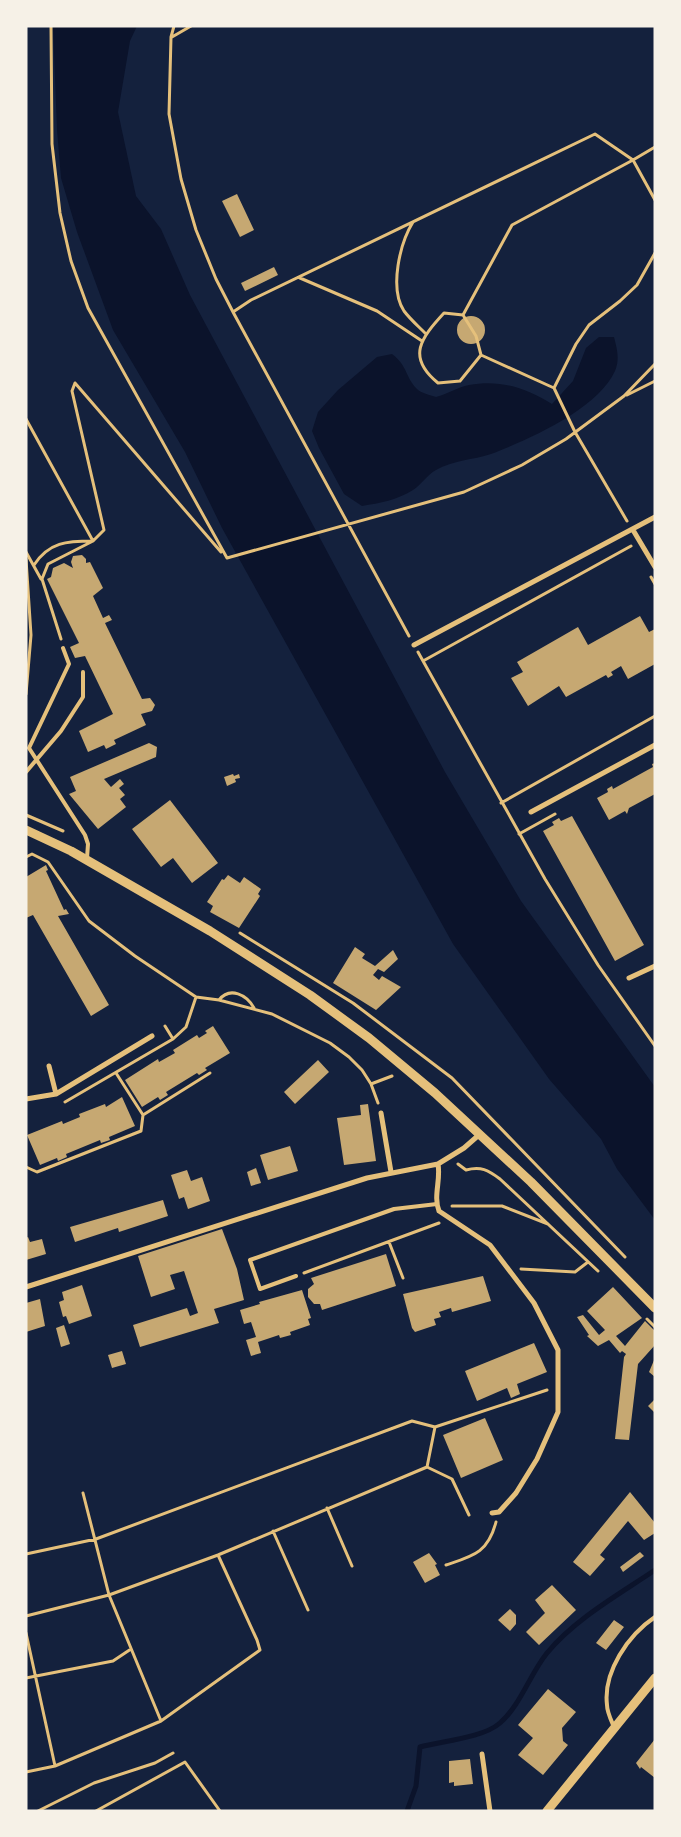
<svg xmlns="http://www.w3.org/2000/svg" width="681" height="1837" font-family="'Sofia Sans Condensed',sans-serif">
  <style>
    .water { fill: #0b132b }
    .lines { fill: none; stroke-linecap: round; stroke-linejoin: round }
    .stream { stroke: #0b132b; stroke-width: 5 }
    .building { fill: #c6a872 }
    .path { stroke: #e5c07b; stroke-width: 3 }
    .service { stroke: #e5c07b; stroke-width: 4 }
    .minor { stroke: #e5c07b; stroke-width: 5 }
    .tertiary { stroke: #e5c07b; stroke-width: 9 }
  </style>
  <rect width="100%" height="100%" fill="#14213d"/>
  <path class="water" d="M53,26H137L130,41L118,112L136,196L161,229L190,295L445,772L521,901L655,1087V1220L617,1169L601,1139L549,1079L453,944L222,528L185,452L113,330L77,232L61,178L57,130Z
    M599,337H614C617,349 620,359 615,371C598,409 528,440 491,454C473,460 453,460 436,470C427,475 421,485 413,490C397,500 380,503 362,506L344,494L319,448L312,431L318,412L338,390L377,357L392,354C408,366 405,377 417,389C421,393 430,395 436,397C447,394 458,387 469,385C500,379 526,388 552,404L573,381L586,348Z"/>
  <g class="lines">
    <path class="stream" d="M407,1811L416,1786L420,1747C442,1741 483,1738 500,1723C520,1706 530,1674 547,1653C575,1619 618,1595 655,1570"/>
  </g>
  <path class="building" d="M237,194L254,230L240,237L222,201Z
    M274,267L278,275L245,291L241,283Z
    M457 330a14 14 0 1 1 28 0a14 14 0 1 1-28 0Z
    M82,555L86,559V563L90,562L103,588L93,596L103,618L109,615L112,620L105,623L142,699L150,698L155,705L152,711L141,714L146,725L114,740L116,744L106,749L104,745L88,752L79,731L113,714L85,656L75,658L70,647L79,643L47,579L51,577L53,568L64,563L73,568L71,562L73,556Z
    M640,616L649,632L655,629V664L628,679L621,666L611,672L613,675L608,678L606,675L566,697L559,686L528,706L511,678L523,672L517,662L578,627L588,645Z
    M149,743L157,747L156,757L104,779L111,787L120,779L124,784L119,788L125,795L120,799L126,807L98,829L69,794L76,791L70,777Z
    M655,763V794L629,808L627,814L625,811L609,820L597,798L608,792L607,789L612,786L613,789L653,767L652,764Z
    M233,774L234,776L239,774L240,778L235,779L236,782L227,786L224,777Z
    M170,800L218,863L192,883L173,858L161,867L132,829Z
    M572,816L644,945L615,961L543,831L554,825L552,822L559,818L561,821Z
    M46,865L48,870L46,871L64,910L66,909L69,914L58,916L109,1005L91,1016L33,915L26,918V877Z
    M228,875L240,883L244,877L261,889L258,894L260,896L239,928L210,912L213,906L207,902L222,879L224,880Z
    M355,947L365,954L362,958L375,966L393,950L398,959L384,972L378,969L373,975L379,980L382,976L401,987L376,1010L333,983Z
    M213,1026L230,1053L205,1068L207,1070L199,1075L197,1073L166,1092L168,1095L160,1100L158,1097L142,1107L125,1080L158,1059L159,1062L175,1053L173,1050L197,1035L199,1038L207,1033L205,1031Z
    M318,1060L329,1072L295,1104L284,1092Z
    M122,1097L135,1126L109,1137L110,1140L101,1143L100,1140L66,1154L67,1157L58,1161L57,1158L40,1165L27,1135L62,1121L63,1124L80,1117L79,1114L105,1104L106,1107Z
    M368,1104L376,1161L344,1165L337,1118L361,1115L360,1105Z
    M290,1146L298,1171L268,1180L260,1155Z
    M256,1168L261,1183L251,1186L247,1172Z
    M187,1170L191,1181L202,1177L210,1201L188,1209L184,1197L179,1199L171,1175Z
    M163,1200L168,1216L119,1232L118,1228L75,1242L70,1227Z
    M222,1229L237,1269L244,1300L214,1309L219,1323L140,1347L133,1325L187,1308L190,1316L198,1313L184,1271L170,1275L175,1289L151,1297L138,1256Z
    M28,1237L30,1242L42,1239L46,1254L26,1260V1238Z
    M386,1254L396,1286L322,1310L320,1304H314L308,1297V1289L314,1284L311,1278Z
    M483,1276L491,1301L452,1312L451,1308L439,1312L441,1317L434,1319L436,1325L415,1332L412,1328L403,1294Z
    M82,1285L92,1316L69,1324L66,1316L63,1317L59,1302L64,1300L62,1292Z
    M613,1287L642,1318L616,1336L625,1346L645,1321L655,1331V1345L638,1364L629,1440L615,1439L624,1357L626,1354L622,1351L620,1353L609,1340L598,1346L587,1336L589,1335L577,1317L583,1315L599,1335L605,1330L587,1311Z
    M302,1290L311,1318L308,1319L310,1325L290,1332L291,1335L280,1338L279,1335L258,1342L261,1353L251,1356L246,1340L256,1337L251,1322L244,1324L240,1310L260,1304L259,1302Z
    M40,1299L45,1326L26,1332V1303Z
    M64,1325L70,1344L61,1347L56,1328Z
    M534,1343L547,1372L517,1384L520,1394L511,1398L507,1388L477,1401L465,1371Z
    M122,1351L126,1364L112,1368L108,1355Z
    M655,1358V1377L649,1372Z
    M655,1399V1413L648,1406Z
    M485,1418L503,1460L461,1478L443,1435Z
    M630,1492L655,1523V1533L644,1540L628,1521L600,1555L605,1559L590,1576L573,1562Z
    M640,1552L644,1556L623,1572L620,1567Z
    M429,1553L437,1564L435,1565L440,1575L425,1583L413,1562Z
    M552,1585L576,1610L539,1645L526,1632L545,1613L535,1600Z
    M510,1609L516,1615V1624L510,1631L498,1620Z
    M614,1620L624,1627L606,1650L596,1643Z
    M548,1689L576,1712L562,1728L563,1741L568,1745L543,1775L518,1755L533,1738L518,1725Z
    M655,1739V1778L641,1767L640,1769L636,1763Z
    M470,1759L473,1784L454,1786V1782L449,1783V1761Z"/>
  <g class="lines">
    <path class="path" d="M51,26L52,144L60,213L71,261L88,308L227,558
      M174,26L171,37L169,114L181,179L196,230L216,279L233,312L409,636
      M172,37L191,26
      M413,222C400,243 389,288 404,311C410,319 418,326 425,333
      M300,278L377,311L422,341
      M233,312L251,300L595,134L633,160L655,147
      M444,313L463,315L476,336L481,355L460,381L438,383C406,357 421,338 444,313Z
      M463,315L512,225L633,160L655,200
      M481,355L554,388L575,432L627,521
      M554,388L576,344L589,325L620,301L637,285L655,253
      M627,395L655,381
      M26,419L93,541C67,541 49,542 34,565
      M26,552L41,579
      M227,558L464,492L522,465L566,439L624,396L655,364
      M26,559L31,635L26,694
      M651,577L655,584
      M61,639L42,579L48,564L93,541L104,530L72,391L75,383L221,552
      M418,652L545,879L598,965L655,1046
      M423,661L631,546
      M501,803L655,716
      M26,815L63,831
      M519,834L555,814
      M26,857L32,854L48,862L89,921L135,956L196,997L219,1000L272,1014L330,1043L349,1057L362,1070L371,1084L378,1103
      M240,933L353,1003L452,1078L625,1257
      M219,1000C230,986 247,995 254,1008
      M165,1026L173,1039
      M116,1073L143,1115
      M371,1084L392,1076
      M65,1102L173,1039L186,1027L196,997
      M458,1164L466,1170C481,1166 488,1170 500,1179L598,1271
      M26,1167L37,1172L141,1131L143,1115L210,1073
      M452,1206H502L548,1224
      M389,1242L403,1278
      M521,1269L575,1272L588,1262
      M304,1273L439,1223
      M647,1319L655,1327
      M427,1467L452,1479L469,1515
      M83,1493L109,1595L161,1721
      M327,1508L352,1566
      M273,1531L308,1610
      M26,1554L96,1539L412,1421L435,1427
      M446,1565C473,1556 488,1553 496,1522
      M26,1616L109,1595L218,1555L427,1467L435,1427L547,1390
      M26,1633L55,1766
      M26,1678L113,1661L131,1649
      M26,1772L55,1766L161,1721L260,1650L257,1640L218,1555
      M38,1811L94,1783L155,1763L173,1753
      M96,1811L185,1762L220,1811"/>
    <path class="service" d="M63,648L69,664L29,748L85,835L88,844L87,858
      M26,772L61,731L83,697V672
      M296,1276L260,1289L250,1260L394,1209L437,1204
      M614,1727C611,1720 607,1712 607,1705C603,1672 628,1635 655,1617"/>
    <path class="minor" d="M633,530L655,567
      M414,645L655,517
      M531,812L655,745
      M629,978L655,966
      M49,1066L56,1094
      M26,1099L56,1094L152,1036
      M381,1113L391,1172
      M438,1164C441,1180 433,1196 439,1211L490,1245L534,1303L558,1350V1412L537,1459L516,1493L499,1512L492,1513
      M26,1287L367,1178L438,1164L464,1148L480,1134
      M482,1754L490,1811"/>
    <path class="tertiary" d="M26,830L71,851L210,931L310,995L369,1038L435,1093L531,1182L655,1308
      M547,1811L655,1678"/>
  </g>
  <rect width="681" height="1837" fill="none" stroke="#f6f1e7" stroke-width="55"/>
</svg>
